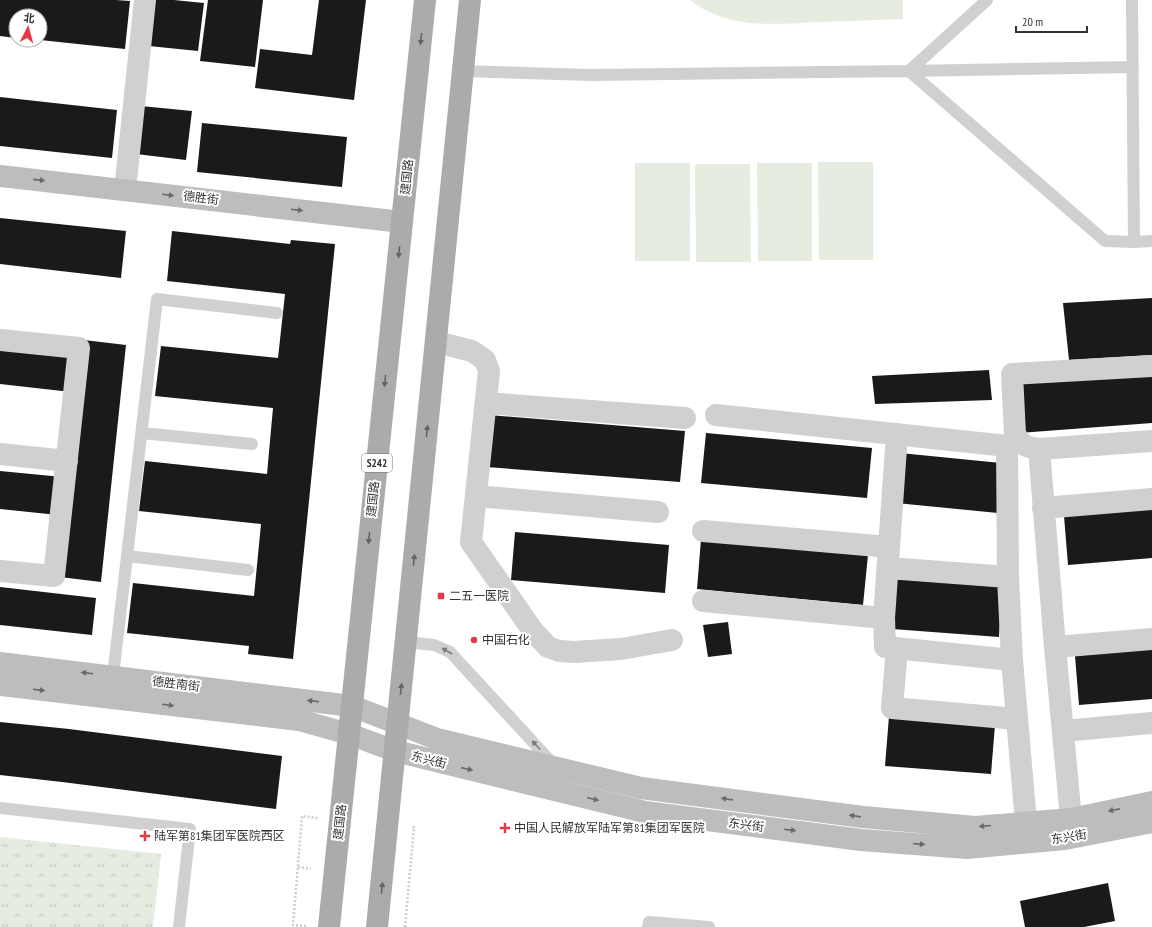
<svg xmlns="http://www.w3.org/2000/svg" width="1152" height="927" font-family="'PT Sans Narrow','Noto Sans SC',sans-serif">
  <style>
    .grass { fill: url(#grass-tufts) }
    .garden { fill: #e6ecdf }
    .building { fill: #1a1a1a }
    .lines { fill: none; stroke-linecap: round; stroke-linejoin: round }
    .path { stroke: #cdcdcd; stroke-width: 2.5; stroke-dasharray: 2 2; stroke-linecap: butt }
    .lane { stroke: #d0d0d0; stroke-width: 12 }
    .street { stroke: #d0d0d0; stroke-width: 22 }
    .secondary { stroke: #bdbdbd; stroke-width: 22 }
    .primary { stroke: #ababab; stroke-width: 22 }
    .oneway { fill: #636363 }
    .oneway2 { fill: #6a6a6a }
    .oneway3 { fill: #7a7a7a }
    .poi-dot { fill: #e63946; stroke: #fff; stroke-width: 1.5 }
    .labels { text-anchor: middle; stroke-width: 4; stroke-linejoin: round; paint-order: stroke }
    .shield { fill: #fff; stroke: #707070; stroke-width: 1 }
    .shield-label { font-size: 11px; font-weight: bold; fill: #333 }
    .street-label { font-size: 12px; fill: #333; stroke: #fff }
    .poi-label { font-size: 12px; fill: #333; stroke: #fff; text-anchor: start }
  </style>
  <defs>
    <pattern id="grass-tufts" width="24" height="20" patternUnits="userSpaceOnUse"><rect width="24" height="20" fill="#e6ecdf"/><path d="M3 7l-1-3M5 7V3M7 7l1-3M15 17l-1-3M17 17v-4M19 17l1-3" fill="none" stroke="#c6cbc0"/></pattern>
  </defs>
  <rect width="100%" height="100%" fill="#fff"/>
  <path class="grass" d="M0,837L161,854L153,927H0Z"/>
  <path class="garden" d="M690,0H903V19C876,20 848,21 820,22C775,24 728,30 690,0Z
    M818,162H873V260H819Z
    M635,163H690V261H635Z
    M757,163H812V261H758Z
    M695,164H750L751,262H696Z"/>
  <path class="building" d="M0,0H116L130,1L125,49L40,40V16H16V38L0,36Z
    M153,0H174L204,3L198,51L149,46Z
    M208,0H263L255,67L200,61Z
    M319,0H366L354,100L255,88L260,49L312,55Z
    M0,97L117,110L112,158L0,146Z
    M141,106L192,111L186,160L136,154Z
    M202,123L347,137L342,187L197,172Z
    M0,218L126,231L121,278L0,264Z
    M172,231L290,244L291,240L335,244L293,659L248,654L249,646L127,633L133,583L254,596L261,524L139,511L145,461L267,474L273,408L155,396L161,346L278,358L285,294L167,281Z
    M1152,298V355L1069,360L1063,303Z
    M84,340L126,345L101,582L60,577Z
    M0,345L75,354L71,392L0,384Z
    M989,370L992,400L875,404L872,376Z
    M1152,372V423L1019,433L1015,382Z
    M489,415L685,431L680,482L486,467Z
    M706,433L872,448L867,498L701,483Z
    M900,453L1001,463L998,513L896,503Z
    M0,471L62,477L58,515L0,509Z
    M1152,509V558L1068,565L1064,516Z
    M515,532L669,545L665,593L511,580Z
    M701,539L868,555L863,605L697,589Z
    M896,579L1002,587L999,637L892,629Z
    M0,587L96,598L92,635L0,625Z
    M728,622L732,654L708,657L703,625Z
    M1152,649V699L1079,705L1075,656Z
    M889,716L995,725L991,774L885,766Z
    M0,722L69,729L282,756L276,809L62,782L0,775Z
    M1108,883L1115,921L1084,927H1025L1020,901Z"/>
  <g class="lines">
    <path class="path" d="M298,867L311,869
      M306,926L293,925L302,816L318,818
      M405,927L414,827H411"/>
    <path class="lane" d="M1132,0L1134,242L1152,241
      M463,71L592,75L909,71L987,0
      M909,71L1105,241L1134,242
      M909,71L1133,67
      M142,433L252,444
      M127,556L248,570
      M406,642L434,645L450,652L555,766
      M113,676L157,299L277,313
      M0,808L190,829L179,927
      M648,927L649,922L709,927"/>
    <path class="street" d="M125,190L145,0
      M0,340L79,348L54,576L0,571
      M436,342L472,351L485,360L489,371L471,542L533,631L548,647L559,651L574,652L621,649L672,640
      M1152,366L1012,374L1015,434C1022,446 1026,447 1039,449L1152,441
      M486,403L685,418
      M716,415L1007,446L1008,577L1012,660
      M897,434L884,618L885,647L1012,660L1026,823
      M1039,449L1055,647L1071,819
      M0,454L67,461
      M476,496L658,512
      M1043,508L1152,499
      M703,531L889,547
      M888,568L1008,577
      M703,601L884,618
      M1055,647L1152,639
      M897,648L892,708L1017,719
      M1063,731L1152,723"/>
    <path class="secondary" d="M0,176L402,222
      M0,663L352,706L437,739L641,788L863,817L975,827L1071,819L1152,802
      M0,685L299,720L349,734L395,751L645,812L861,840L967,848L1065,839L1152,822"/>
    <path class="primary" d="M329,927L425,0
      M377,927L470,0"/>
  </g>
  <defs><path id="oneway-solid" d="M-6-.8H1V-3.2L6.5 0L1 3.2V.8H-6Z"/></defs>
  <g class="oneway">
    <use href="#oneway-solid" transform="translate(421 39) rotate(96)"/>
    <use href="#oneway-solid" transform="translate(399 252) rotate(96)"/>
    <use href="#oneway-solid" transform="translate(385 381) rotate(96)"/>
    <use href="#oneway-solid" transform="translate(427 431) rotate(-84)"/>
    <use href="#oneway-solid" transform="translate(369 538) rotate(96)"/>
    <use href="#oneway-solid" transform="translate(414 560) rotate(-84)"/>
    <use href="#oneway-solid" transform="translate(401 689) rotate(-84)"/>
    <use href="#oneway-solid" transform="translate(382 888) rotate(-84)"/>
  </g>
  <g class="oneway2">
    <use href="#oneway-solid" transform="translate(39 180) rotate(6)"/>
    <use href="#oneway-solid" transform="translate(168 195) rotate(7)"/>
    <use href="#oneway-solid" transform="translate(297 210) rotate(7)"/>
    <use href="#oneway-solid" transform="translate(87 673) rotate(-173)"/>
    <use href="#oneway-solid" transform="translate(39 690) rotate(7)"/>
    <use href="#oneway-solid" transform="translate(313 701) rotate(-173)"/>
    <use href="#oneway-solid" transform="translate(168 705) rotate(7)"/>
    <use href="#oneway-solid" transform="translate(467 769) rotate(13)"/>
    <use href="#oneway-solid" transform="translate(593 799) rotate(14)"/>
    <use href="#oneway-solid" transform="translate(727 799) rotate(-172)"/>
    <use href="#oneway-solid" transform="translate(1114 810) rotate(169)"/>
    <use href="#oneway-solid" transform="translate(855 816) rotate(-172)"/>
    <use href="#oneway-solid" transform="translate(985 826) rotate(175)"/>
    <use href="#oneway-solid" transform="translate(790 830) rotate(7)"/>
    <use href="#oneway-solid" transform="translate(919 844) rotate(5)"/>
  </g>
  <g class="oneway3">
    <use href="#oneway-solid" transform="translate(447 651) rotate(-150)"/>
    <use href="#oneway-solid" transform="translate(536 745) rotate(-133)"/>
  </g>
  <g class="poi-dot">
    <rect x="437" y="592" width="8" height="8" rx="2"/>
    <circle cx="474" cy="640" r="4"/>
    <path d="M503 822h4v4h4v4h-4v4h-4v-4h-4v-4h4z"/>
    <path d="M143 830h4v4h4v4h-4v4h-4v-4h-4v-4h4z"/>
  </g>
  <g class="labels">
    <rect class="shield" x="362" y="454" width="30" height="18" rx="3"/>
    <g class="shield-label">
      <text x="377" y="467">S242</text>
    </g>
    <g class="street-label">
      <text transform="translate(407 177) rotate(-84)" y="4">建国路</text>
      <text transform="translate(201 198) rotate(7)" y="4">德胜街</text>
      <text transform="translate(373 499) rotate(-84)" y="4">建国路</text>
      <text transform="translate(176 684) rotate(7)" y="4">德胜南街</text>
      <text transform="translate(429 760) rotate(14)" y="4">东兴街</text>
      <text transform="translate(340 822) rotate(-84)" y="4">建国路</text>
      <text transform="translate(746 825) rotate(7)" y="4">东兴街</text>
      <text transform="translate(1069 837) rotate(-9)" y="4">东兴街</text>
    </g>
    <g class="poi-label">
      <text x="449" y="600">二五一医院</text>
      <text x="482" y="644">中国石化</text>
      <text x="514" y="832">中国人民解放军陆军第81集团军医院</text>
      <text x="154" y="840">陆军第81集团军医院西区</text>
    </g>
  </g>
  <g transform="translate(28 28) rotate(6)"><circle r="19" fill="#ffffff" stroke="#adadad"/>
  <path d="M0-3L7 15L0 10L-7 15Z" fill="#e63946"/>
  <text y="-6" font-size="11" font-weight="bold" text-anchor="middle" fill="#333333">北</text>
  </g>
  <path d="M1016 26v6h71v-6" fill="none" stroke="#333333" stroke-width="2"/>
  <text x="1022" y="26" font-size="12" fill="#333333" stroke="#ffffff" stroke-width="3" paint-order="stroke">20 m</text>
</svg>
